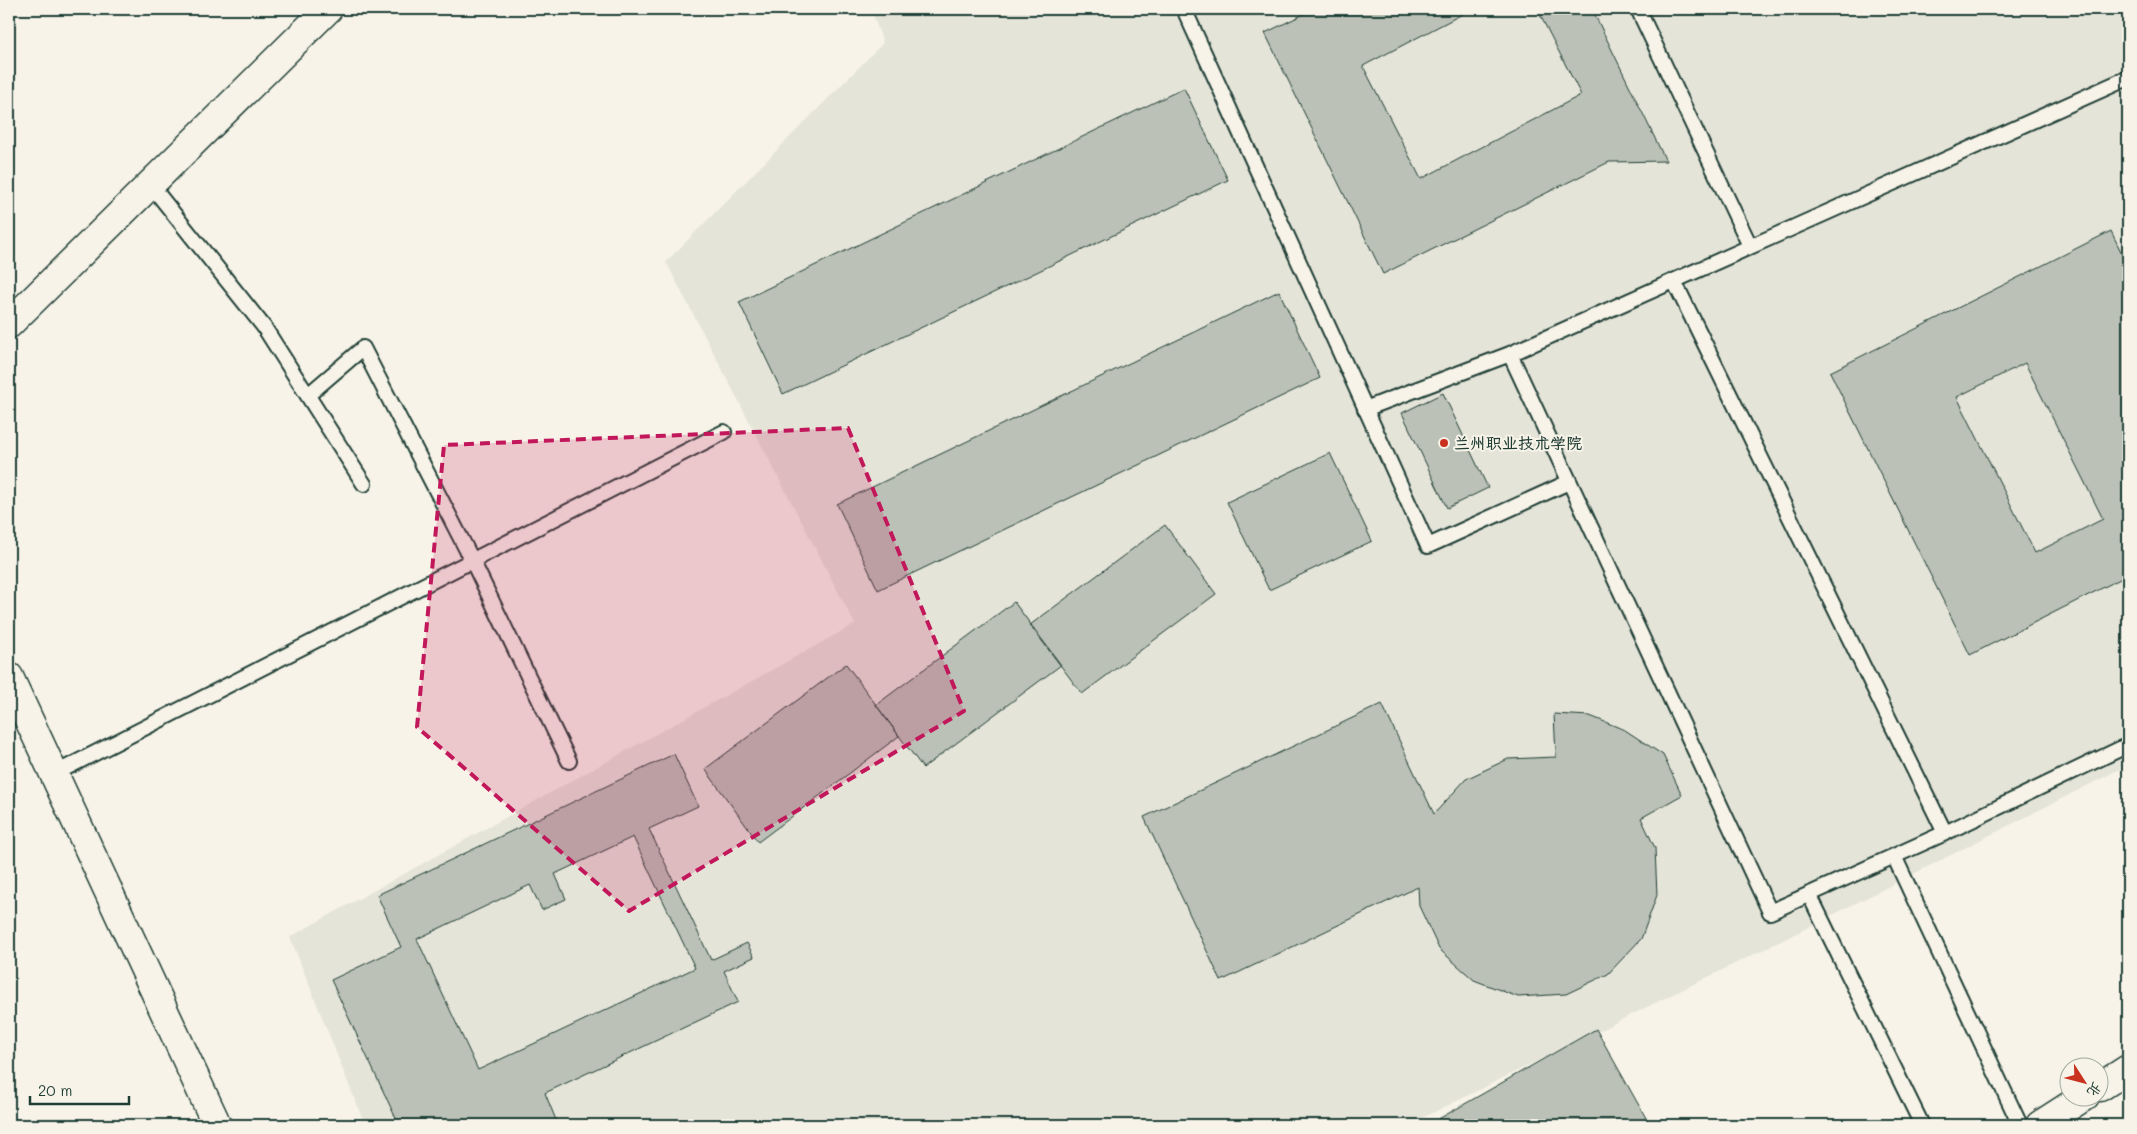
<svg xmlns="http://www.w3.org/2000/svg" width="2137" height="1134" font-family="Mali,'LXGW WenKai TC',sans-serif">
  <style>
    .built { fill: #e5e4d9 }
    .building { fill: #bbc1b6; stroke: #1f3d34; fill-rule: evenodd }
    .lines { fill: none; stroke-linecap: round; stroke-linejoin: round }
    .service-casing { stroke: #1f3d34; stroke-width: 18 }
    .minor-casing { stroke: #1f3d34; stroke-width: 31 }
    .secondary-casing { stroke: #1f3d34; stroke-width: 31 }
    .service { stroke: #f7f3e8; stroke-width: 14 }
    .minor { stroke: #f7f3e8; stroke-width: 28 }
    .secondary { stroke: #f7f3e8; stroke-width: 28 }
    .marked { fill: #c2185b; fill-opacity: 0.2; stroke: #c2185b; stroke-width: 4; stroke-dasharray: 10 6; stroke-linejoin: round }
    .poi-dot { fill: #c8321e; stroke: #f7f3e8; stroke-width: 2 }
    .labels { text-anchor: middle; stroke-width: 4; stroke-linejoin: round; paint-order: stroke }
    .poi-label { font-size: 16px; font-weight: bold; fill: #1f3d34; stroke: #f7f3e8; text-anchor: start }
  </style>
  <rect width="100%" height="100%" fill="#f7f3e8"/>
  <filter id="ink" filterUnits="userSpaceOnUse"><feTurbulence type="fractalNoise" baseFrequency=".02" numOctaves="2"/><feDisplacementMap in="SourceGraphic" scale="10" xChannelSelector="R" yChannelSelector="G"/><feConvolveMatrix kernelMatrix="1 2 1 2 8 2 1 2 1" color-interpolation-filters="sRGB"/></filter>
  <g filter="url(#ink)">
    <path class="built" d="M871,9H2128V765L1787,938L1408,1125H365L290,937L855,624L666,262L883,43Z"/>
    <path class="building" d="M1314,9H1472L1363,66L1421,179L1581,95L1537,9H1592L1666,161L1609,162L1383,274L1265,33Z
      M1184,88L1228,180L783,394L739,302Z
      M2111,231L2128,266V575L1970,655L1830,372ZM2025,363L2103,519L2035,553L1957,397Z
      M1279,291L1320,378L878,590L837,504Z
      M1443,393L1488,488L1447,508L1402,413Z
      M1330,453L1372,541L1269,590L1227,502Z
      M1165,525L1216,594L1082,694L1030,625Z
      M1014,602L1061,665L923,768L876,705Z
      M846,664L899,736L758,842L705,769Z
      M1382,704L1434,814L1466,779L1508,759L1556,757L1554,714L1590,716L1625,730L1663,755L1682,795L1641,818L1655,848L1657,895L1641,939L1608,974L1566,994L1518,997L1474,980L1439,949L1419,906L1418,887L1221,981L1144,817Z
      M674,754L698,806L649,829L711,960L747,943L754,957L724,971L738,1002L545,1093L558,1125H399L331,980L401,947L377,895ZM633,837L695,968L478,1070L417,939L530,885L542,910L566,899L555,874Z
      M1596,1029L1646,1118L1634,1125H1428Z"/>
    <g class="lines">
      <defs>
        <path id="service" d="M1184,9L1428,546L1569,482
          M1638,9L1750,246
          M150,184L264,327L364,484
          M1674,281L1945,833
          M1510,354L1770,912L1945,833L2128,745
          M308,395L363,348L472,560L569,761
          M1365,409L1510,354L2128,78
          M54,774L724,432
          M1894,856L2020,1125
          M1809,894L1922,1125"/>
        <path id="minor" d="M9,324L328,9
          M9,677L217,1125"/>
        <path id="secondary" d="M2100,1087L2128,1069
          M2040,1125L2085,1096"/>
      </defs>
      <use href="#service" class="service-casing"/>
      <use href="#minor" class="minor-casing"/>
      <use href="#secondary" class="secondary-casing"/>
      <use href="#service" class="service"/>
      <use href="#minor" class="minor"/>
      <use href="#secondary" class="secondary"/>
    </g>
  </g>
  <path class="marked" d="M848,428L964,711L629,911L417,727L444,445Z"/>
  <circle class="poi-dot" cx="1444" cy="443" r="5"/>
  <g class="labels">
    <g class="poi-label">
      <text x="1454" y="449">兰州职业技术学院</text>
    </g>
  </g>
  <rect width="2137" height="1134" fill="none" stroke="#f7f3e8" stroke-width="30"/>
  <rect x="15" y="15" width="2107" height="1104" fill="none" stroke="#1f3d34" stroke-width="2" filter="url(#ink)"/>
  <g transform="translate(2084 1082) rotate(126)"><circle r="24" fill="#f7f3e8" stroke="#a1aaa0"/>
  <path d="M0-4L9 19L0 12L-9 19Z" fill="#c8321e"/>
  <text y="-8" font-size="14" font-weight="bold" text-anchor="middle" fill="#1f3d34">北</text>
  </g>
  <path d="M30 1096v8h99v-8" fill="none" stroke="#1f3d34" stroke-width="2.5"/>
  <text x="38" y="1096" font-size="15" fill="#1f3d34" stroke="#f7f3e8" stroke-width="4" paint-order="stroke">20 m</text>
</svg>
